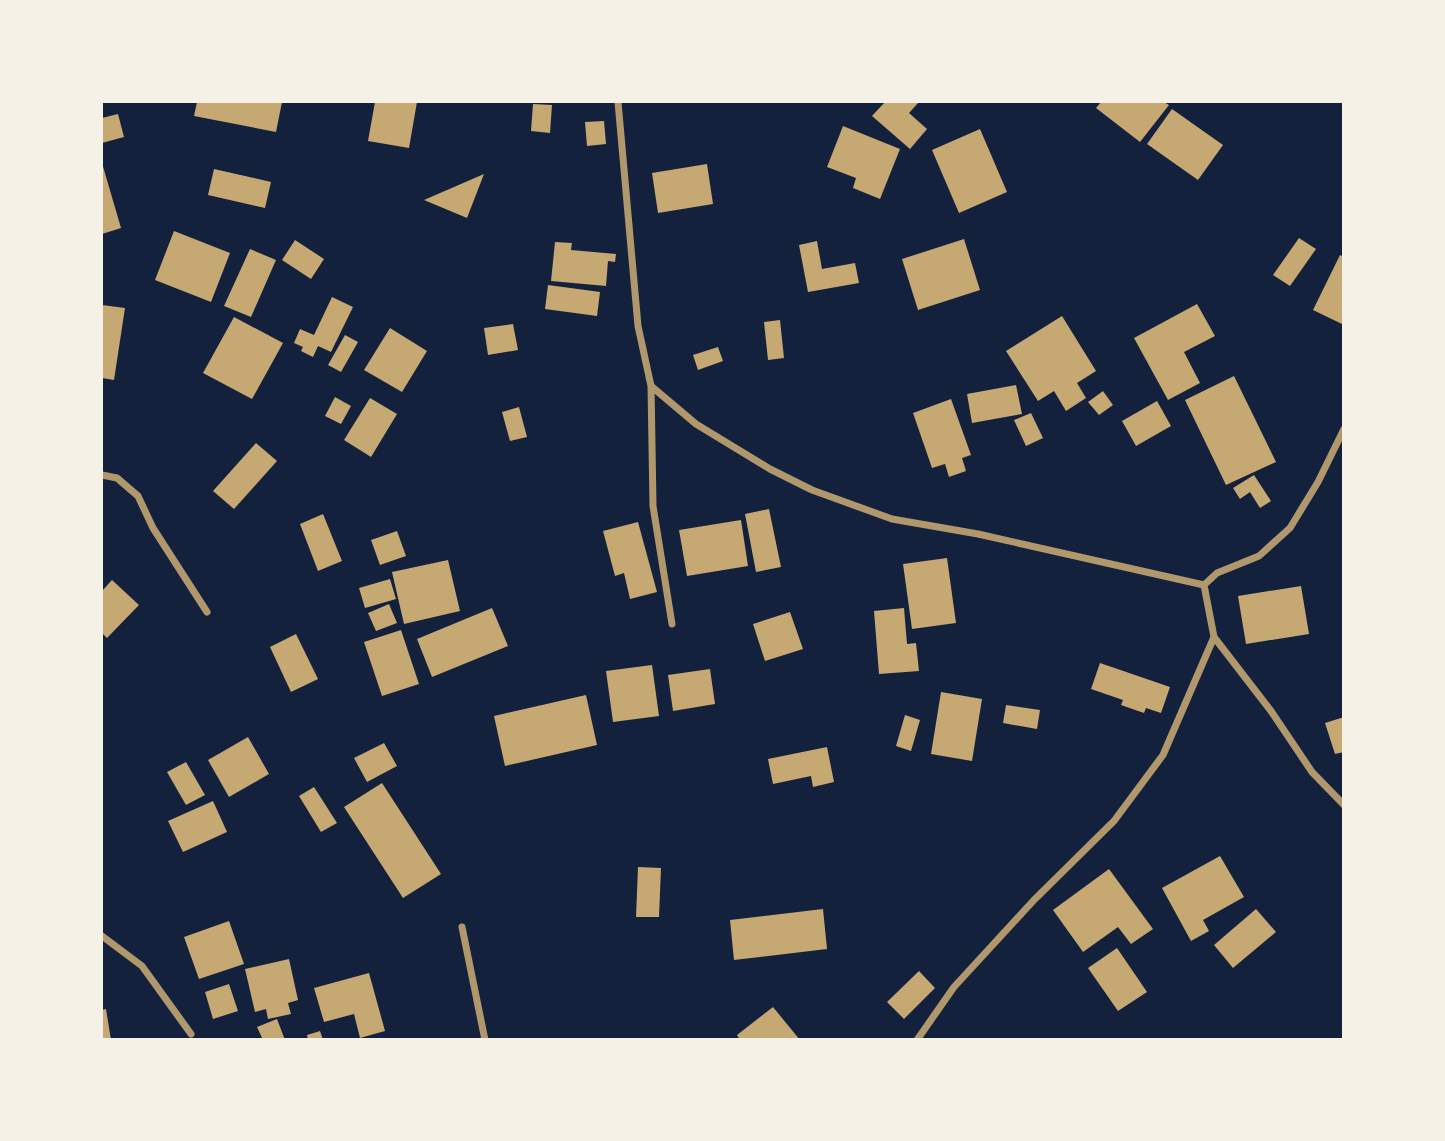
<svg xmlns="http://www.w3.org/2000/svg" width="1445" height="1141" font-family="Raleway,sans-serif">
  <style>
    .building { fill: #c6a872 }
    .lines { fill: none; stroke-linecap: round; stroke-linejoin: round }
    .minor { stroke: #b1986c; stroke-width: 7 }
  </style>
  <rect width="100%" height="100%" fill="#14213d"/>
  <path class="building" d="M197,102H282L276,132L194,116Z
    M375,102H417L409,148L368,141Z
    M885,102H919L909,113L927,129L910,149L872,116Z
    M1101,102H1164L1169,105L1140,142L1096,108Z
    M533,104L552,105L550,133L531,131Z
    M1172,109L1223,145L1198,180L1147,144Z
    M118,114L124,137L102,143V118Z
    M604,121L606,144L587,146L585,122Z
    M843,126L900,149L880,199L853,188L856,178L827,167Z
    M980,129L1007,192L959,213L932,150Z
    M102,163L121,228L102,234Z
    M707,164L713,204L658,213L652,173Z
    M214,169L271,182L265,208L208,195Z
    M484,174L467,218L424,200Z
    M174,231L230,253L211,302L155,280Z
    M1299,238L1316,249L1290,286L1273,275Z
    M964,239L980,290L918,310L902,259Z
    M295,240L324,259L311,279L282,260Z
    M817,241L822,269L855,263L859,283L808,292L799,245Z
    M555,242L572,243L571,250L616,254L615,262L608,261L606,286L551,281Z
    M250,249L276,260L251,317L224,306Z
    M1340,255L1344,257V325L1313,310Z
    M548,285L600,292L597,316L545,309Z
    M332,297L353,307L331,352L318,346L313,357L301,351L303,347L294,343L300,329L314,335Z
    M1197,304L1215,336L1184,352L1200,383L1168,400L1134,338Z
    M102,305L125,308L114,380L102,378Z
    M1062,316L1096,371L1077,383L1086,398L1066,411L1054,391L1038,401L1006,351Z
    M234,317L283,343L252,399L203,373Z
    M780,320L784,358L768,360L764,322Z
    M513,324L518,350L488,355L484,328Z
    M390,328L427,351L402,392L364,370Z
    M345,335L358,342L341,372L328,365Z
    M718,347L723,361L698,370L693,355Z
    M1234,376L1276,462L1226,485L1185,400Z
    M1016,385L1022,414L972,423L967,394Z
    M1103,391L1113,405L1099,415L1088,402Z
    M335,397L351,406L341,424L325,416Z
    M370,398L397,414L371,457L344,440Z
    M951,399L971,455L962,458L966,471L949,477L945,464L932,468L913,413Z
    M1157,401L1171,426L1136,446L1122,421Z
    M519,407L527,437L510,441L502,412Z
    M1031,413L1043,438L1026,446L1014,420Z
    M256,443L277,461L234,509L213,491Z
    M1254,475L1271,501L1260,508L1250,492L1240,499L1233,488Z
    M769,509L781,567L756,572L745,514Z
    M323,514L342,561L318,571L300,524Z
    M741,520L748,566L687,576L679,530Z
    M638,522L657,592L630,599L624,573L615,576L603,531Z
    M397,531L406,556L380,565L371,540Z
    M947,558L956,623L912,629L903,564Z
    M448,560L460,611L404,624L392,572Z
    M390,579L396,599L365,608L359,588Z
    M112,580L139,605L107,638L102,633V591Z
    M1301,586L1309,634L1246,644L1238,596Z
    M389,604L397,623L376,631L368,613Z
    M492,608L508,646L432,677L417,639Z
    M904,608L907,644L916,643L919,671L879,674L874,611Z
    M790,612L803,649L765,661L753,624Z
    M401,630L419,684L382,696L364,642Z
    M296,634L318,679L291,692L270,647Z
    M1100,663L1170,687L1161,713L1146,708L1144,713L1121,705L1123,700L1091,689Z
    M652,665L659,716L613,722L606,671Z
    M710,669L715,704L673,711L668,675Z
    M941,692L982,699L972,761L931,754Z
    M586,695L597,745L505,766L494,716Z
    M1006,705L1040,710L1037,729L1003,723Z
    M905,715L920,720L911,751L896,746Z
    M1344,717V752L1335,754L1325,723Z
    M248,737L269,774L229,797L208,760Z
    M384,743L397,766L367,782L354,758Z
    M827,747L834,782L813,787L811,776L773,784L768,759Z
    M186,762L205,795L186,805L167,772Z
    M382,783L441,874L403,898L344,807Z
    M314,787L337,823L321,832L299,796Z
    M213,801L227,832L183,852L168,821Z
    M1220,856L1244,897L1203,920L1209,931L1191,941L1162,888Z
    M638,867L661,868L659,917H636Z
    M1109,869L1153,929L1131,944L1118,927L1083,952L1053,910Z
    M823,909L827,949L734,960L730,920Z
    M1256,909L1276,932L1233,968L1214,945Z
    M229,921L244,964L199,979L184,937Z
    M1117,948L1147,992L1118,1011L1088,968Z
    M289,959L298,1000L288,1003L291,1014L268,1019L266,1009L255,1012L245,969Z
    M919,971L935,988L904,1019L887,1002Z
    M369,973L385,1031L360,1038L354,1014L324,1022L314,988Z
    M229,984L238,1011L213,1019L205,992Z
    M773,1007L800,1040H740L737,1035Z
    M106,1009L111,1040H102V1010Z
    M277,1019L285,1040H263L257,1027Z
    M320,1031L323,1040H308L307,1035Z"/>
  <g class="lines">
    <path class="minor" d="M618,102L638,326L651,386L696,424L770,469L812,490L892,519L978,534L1204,585
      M651,386L653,506L672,624
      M102,475L117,478L138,496L153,528L207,612
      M1214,637L1271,711L1312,772L1344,805
      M462,927L485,1040
      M102,936L142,966L191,1034
      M917,1040L954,987L1034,900L1114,821L1163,755L1214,637L1204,585L1217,573L1259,556L1290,528L1318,482L1344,429"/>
  </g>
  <rect width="1445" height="1141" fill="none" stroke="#f6f1e7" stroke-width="206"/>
</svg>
